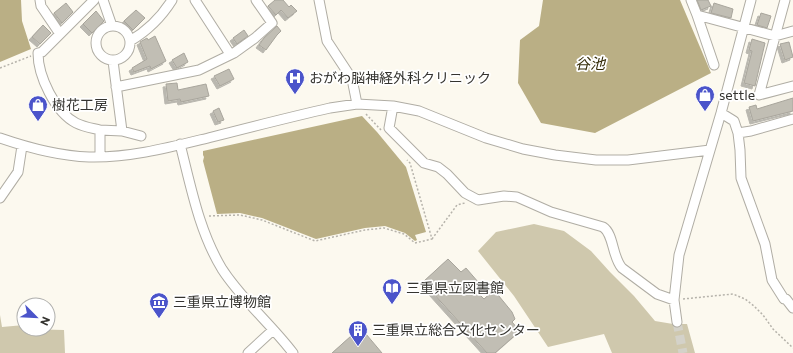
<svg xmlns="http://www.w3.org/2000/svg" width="793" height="353" font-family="Commissioner,'Noto Sans JP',sans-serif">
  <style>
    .green { fill: #cfc8ad }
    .water { fill: #baaf85 }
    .building { fill: #c1beb4; stroke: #a8a59c; filter: url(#shadow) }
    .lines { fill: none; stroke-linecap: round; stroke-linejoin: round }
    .minor-tunnel { stroke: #d4d2c9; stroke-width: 9; stroke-dasharray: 9 4.5; stroke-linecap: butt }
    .minor-casing { stroke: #b0ada4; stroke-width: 11 }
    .path { stroke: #b6b3ab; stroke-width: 1.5; stroke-dasharray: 2 2; stroke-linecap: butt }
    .minor { stroke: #fff; stroke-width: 9 }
    .labels { text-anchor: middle; stroke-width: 3.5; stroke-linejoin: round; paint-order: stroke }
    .poi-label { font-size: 14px; fill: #353430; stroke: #fff; text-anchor: start }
    .water-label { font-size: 15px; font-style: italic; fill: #352c08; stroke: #fff }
  </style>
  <defs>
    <filter id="shadow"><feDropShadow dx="-3" dy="3" stdDeviation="0" flood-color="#0004"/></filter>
  </defs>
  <rect width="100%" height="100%" fill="#fcf9ef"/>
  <path class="green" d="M534,224L564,231L591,251L610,272L634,296L655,321L673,324H687L695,353H612L604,334L548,347L514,296L478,251L496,232Z
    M0,315L2,327L24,325V329L64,330L65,353H0Z"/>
  <path class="water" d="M0,0H21L22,21L31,49L0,62Z
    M543,0H680L711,73L595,133L541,123L518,83L520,40L539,26Z
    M362,116L377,132L406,167L426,232L415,235L417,240L415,241L405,233L385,226L365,228L316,239L262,218L240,213L217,214L203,161L204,157L203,155V151Z"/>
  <path class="building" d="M275,0H283L289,7L291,5L297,11L288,18L281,10L276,15L268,6Z
    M697,0H708L711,6L701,10Z
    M66,3L73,12L62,23L54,13Z
    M714,3L733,9L731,18L711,13Z
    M136,10L145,18L133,30L124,21Z
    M96,11L104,21L92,33L83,24Z
    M761,13L771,16L767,28L757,25Z
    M43,25L51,33L40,44L32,37Z
    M277,26L281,31L277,35L266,50L259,45L264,38Z
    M244,30L248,36L237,44L233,38Z
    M155,36L166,61L151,69L150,66L134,72L132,68L147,59L140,42L147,38L148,40Z
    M752,39L765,43L755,86L744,83L752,51L749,50Z
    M789,42L793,57L785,60L780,44Z
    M184,53L188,62L177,68L172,60Z
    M229,69L234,79L220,86L214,76Z
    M177,83L178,90L206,84L209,96L181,102L180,99L168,101L166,84Z
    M793,98V111L753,121L749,107L756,105L757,109Z
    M219,108L224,120L218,122L213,111Z
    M448,259L461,272L466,268L479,283L473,288L484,299L494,290L512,312L515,319L512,322L520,331L495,353H487L423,282Z
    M366,334L382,353H332L351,336L357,342Z"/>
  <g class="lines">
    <path class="minor-tunnel" d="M677,322L683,353"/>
    <defs>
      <path id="minor" d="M40,0L41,6L60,34
        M94,0L42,52L38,53C38,76 55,112 76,123C84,127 92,128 100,130V157
        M103,0L112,26
        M195,0L230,54
        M319,0L327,41L352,79L357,104
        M691,0L697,15L775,36L793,31
        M785,0L759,95L793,86
        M697,15L714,65
        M96 43a17 17 0 1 1 34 0a17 17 0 1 1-34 0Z
        M130,41C147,31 162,16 172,0
        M113,61L122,131
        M116,87L199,70L234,53L255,38L272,23L256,0
        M393,106L389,128L424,163L438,167L447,174L465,193L478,200L504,196L517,197L551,212L603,227C614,234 612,257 622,268L657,294L674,300
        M721,113L734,121L738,133L740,150L741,178L765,244L772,280L784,299H786L793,308
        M100,130L122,131L141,136
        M738,133L751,131L793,119
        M0,138C29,148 58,156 89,157C131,158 171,147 212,137C251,127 290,117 330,108L357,104L393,106L419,111L486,138L523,149L555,155L596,160H628L710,150
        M180,144C191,187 199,231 222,269C242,300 271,324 293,353
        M0,198L18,172L22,146
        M677,322L674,300L679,255L721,113L751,0
        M248,353L273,330"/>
    </defs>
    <use href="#minor" class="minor-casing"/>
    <path class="path" d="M0,68L31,56
      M366,114L381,130
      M209,216L240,215L262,220L315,241L365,230L384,228L404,234L415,243L432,239L410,163L407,160
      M432,239L457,205L465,203
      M683,299L733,294L745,299L754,306L763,315L773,329L793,348"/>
    <use href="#minor" class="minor"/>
  </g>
  <defs>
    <symbol id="hospital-pin" viewBox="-11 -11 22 30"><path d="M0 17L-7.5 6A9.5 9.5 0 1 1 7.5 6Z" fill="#4b54ca" stroke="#fff"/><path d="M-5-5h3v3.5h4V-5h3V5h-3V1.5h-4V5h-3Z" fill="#fff"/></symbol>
    <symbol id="shop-pin" viewBox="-11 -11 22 30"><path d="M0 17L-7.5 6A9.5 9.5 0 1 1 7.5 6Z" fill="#4b54ca" stroke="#fff"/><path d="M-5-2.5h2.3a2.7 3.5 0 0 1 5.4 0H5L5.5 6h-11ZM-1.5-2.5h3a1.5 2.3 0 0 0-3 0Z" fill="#fff"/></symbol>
    <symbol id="library-pin" viewBox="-11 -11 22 30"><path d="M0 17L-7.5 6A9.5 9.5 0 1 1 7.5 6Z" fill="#4b54ca" stroke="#fff"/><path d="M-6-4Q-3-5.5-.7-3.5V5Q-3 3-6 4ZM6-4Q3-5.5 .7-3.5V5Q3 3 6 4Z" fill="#fff"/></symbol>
    <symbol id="museum-pin" viewBox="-11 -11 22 30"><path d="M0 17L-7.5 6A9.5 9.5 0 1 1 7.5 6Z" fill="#4b54ca" stroke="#fff"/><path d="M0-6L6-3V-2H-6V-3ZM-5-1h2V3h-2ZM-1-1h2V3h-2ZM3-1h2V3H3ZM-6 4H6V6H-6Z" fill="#fff"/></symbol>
    <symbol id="building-pin" viewBox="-11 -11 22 30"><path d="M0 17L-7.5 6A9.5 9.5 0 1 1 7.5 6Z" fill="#4b54ca" stroke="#fff"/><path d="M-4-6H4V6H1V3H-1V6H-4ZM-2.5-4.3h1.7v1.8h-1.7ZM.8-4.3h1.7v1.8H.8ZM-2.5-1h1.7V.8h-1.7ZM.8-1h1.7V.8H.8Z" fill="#fff"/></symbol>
  </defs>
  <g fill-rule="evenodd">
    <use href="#hospital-pin" x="284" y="67" width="22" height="30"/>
    <use href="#shop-pin" x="694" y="84" width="22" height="30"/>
    <use href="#shop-pin" x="27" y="94" width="22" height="30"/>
    <use href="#library-pin" x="381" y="277" width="22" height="30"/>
    <use href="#museum-pin" x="148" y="291" width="22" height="30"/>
    <use href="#building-pin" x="347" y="319" width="22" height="30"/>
  </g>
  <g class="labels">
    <g class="poi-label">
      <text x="309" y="83">おがわ脳神経外科クリニック</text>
      <text x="719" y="100">settle</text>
      <text x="52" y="110">樹花工房</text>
      <text x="406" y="293">三重県立図書館</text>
      <text x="173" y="307">三重県立博物館</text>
      <text x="372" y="335">三重県立総合文化センター</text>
    </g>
    <g class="water-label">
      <text x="590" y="69">谷池</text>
    </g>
  </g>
  <g transform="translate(36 317) rotate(114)"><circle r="19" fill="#ffffff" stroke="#aeaeac"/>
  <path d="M0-3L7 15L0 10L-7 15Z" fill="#4b54ca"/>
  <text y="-6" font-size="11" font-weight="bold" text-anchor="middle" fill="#353430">N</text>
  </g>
</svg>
